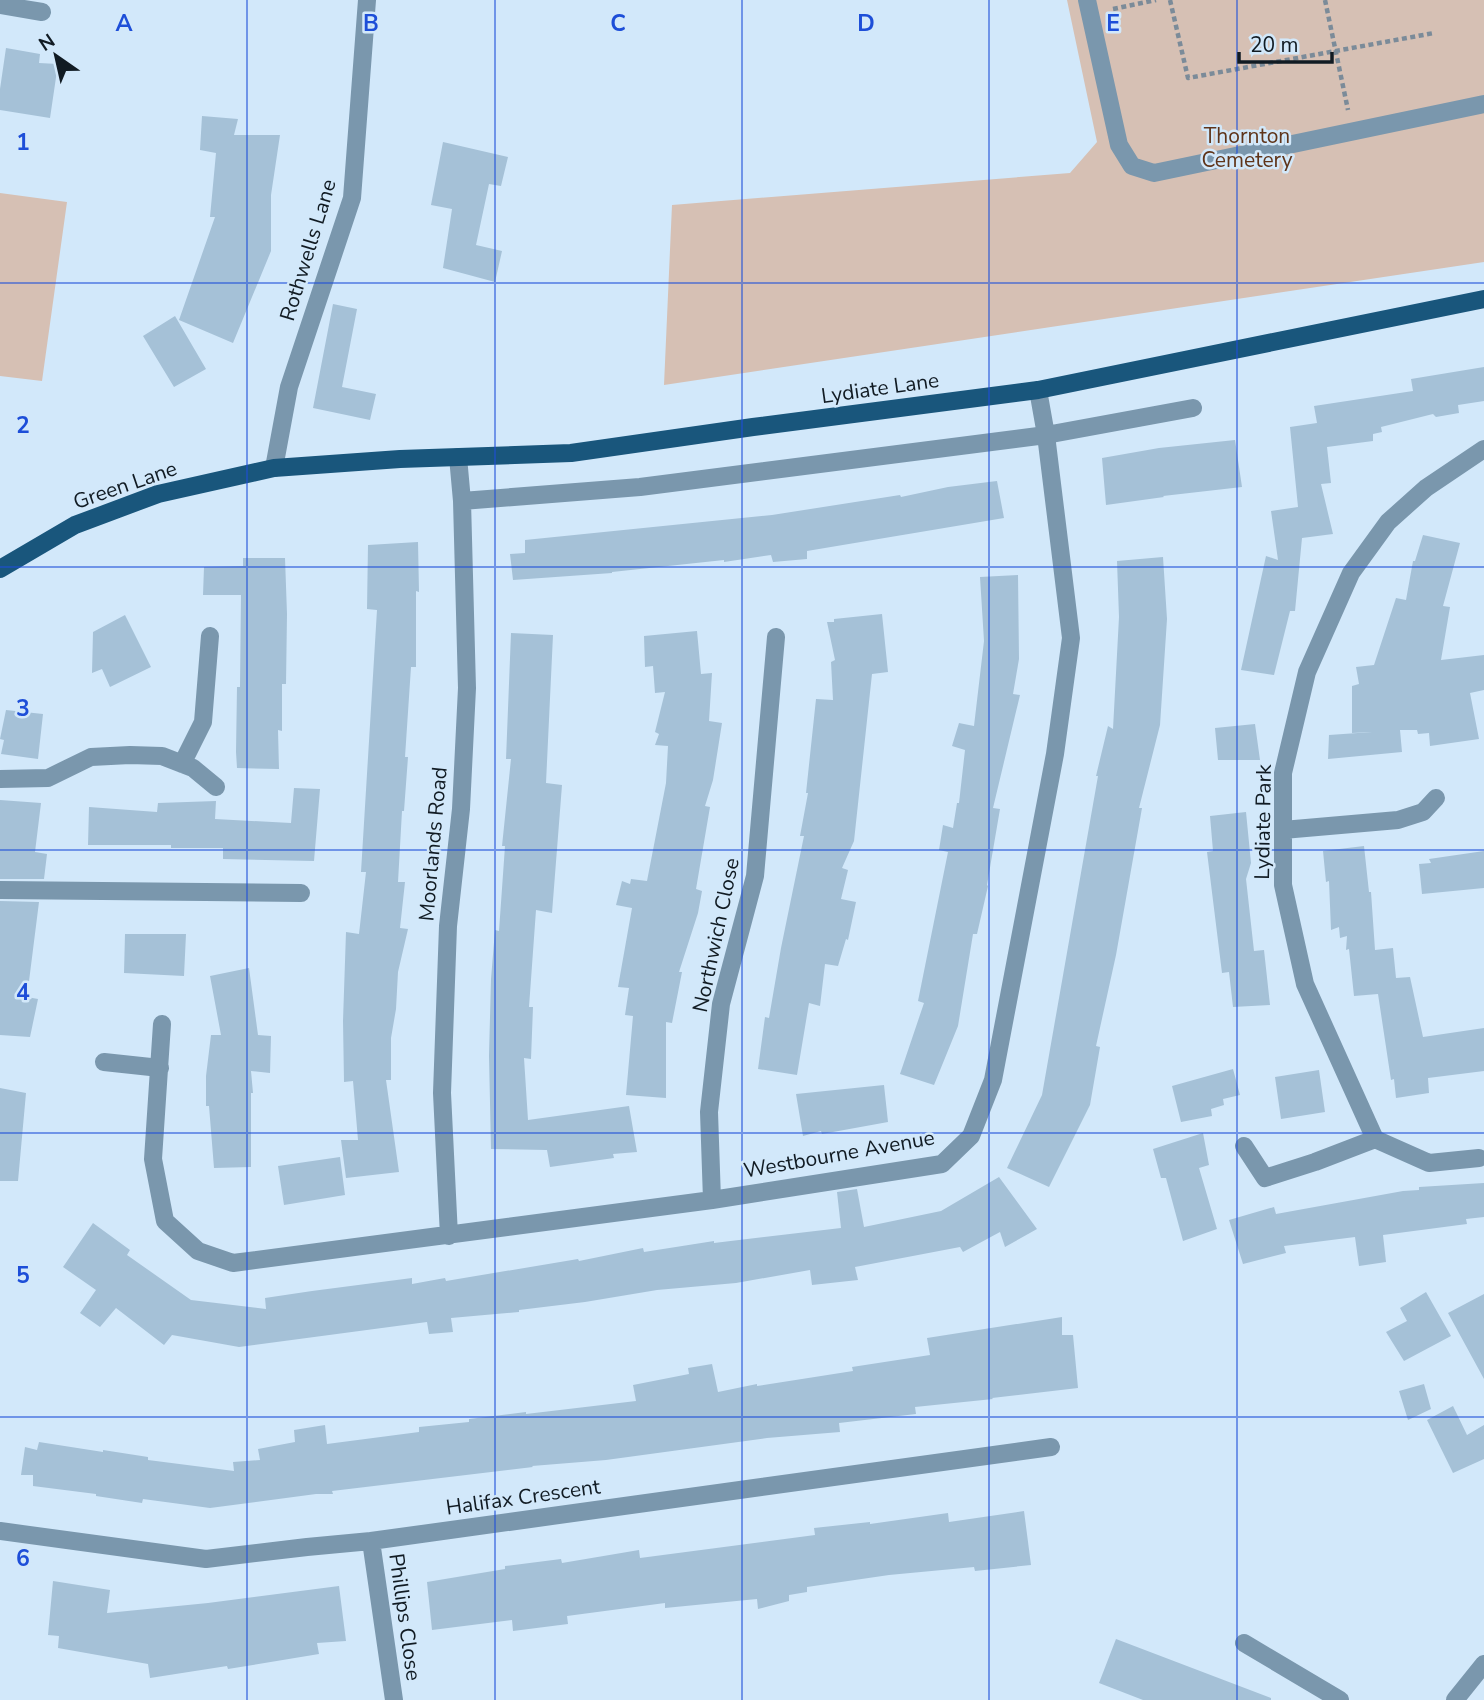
<svg xmlns="http://www.w3.org/2000/svg" width="1484" height="1700" font-family="'Nunito Sans',sans-serif">
  <style>
    .green { fill: #d6c0b4 }
    .building { fill: #a5c1d7 }
    .lines { fill: none; stroke-linecap: round; stroke-linejoin: round }
    .path { stroke: #7b8b99; stroke-width: 4.5; stroke-dasharray: 5 3.5; stroke-linecap: butt }
    .minor { stroke: #7a97ad; stroke-width: 18 }
    .major { stroke: #19567c; stroke-width: 18 }
    .grid { fill: none; stroke: #1d4ed8; stroke-width: 2; stroke-opacity: 0.55 }
    .labels { text-anchor: middle; stroke-width: 5; stroke-linejoin: round; paint-order: stroke }
    .park-label { font-size: 21px; fill: #5f3419; stroke: #d2e8fa }
    .street-label { font-size: 21px; fill: #111b23; stroke: #d2e8fa }
    .grid-label { font-size: 23px; text-anchor: middle; font-weight: bold; fill: #1d4ed8; stroke: #d2e8fa; stroke-width: 5; stroke-linejoin: round; paint-order: stroke }
  </style>
  <rect width="100%" height="100%" fill="#d2e8fa"/>
  <path class="green" d="M1067,0H1484V262L664,385L672,205L1070,173L1097,142Z
    M0,193L67,202L42,381L0,376Z"/>
  <path class="building" d="M6,48L40,54L39,63L58,64L50,118L0,110V89Z
    M202,116L238,119L234,135H280L271,195V251L233,343L179,320L215,217H210L216,153L200,150Z
    M443,142L508,157L501,186L489,184L476,245L502,251L495,282L443,268L452,209L431,205Z
    M333,304L357,309L342,387L376,394L370,420L313,408Z
    M175,316L206,369L174,387L143,336Z
    M1484,367V401L1458,405L1459,413L1436,417L1433,414L1381,427L1382,432L1373,434V441L1327,447L1331,483L1321,484L1333,534L1302,538L1295,611H1290L1274,675L1241,670L1266,556L1278,560L1271,511L1298,507L1290,427L1317,423L1314,406L1413,391L1411,379Z
    M1235,440L1242,487L1163,496L1164,497L1106,505L1102,458L1159,448Z
    M997,481L1004,518L807,551V559L773,562L771,555L724,562V560L612,572V573L513,580L510,554L525,553V540L772,515L900,495L901,497L948,487Z
    M1423,535L1460,543L1443,606L1450,607L1441,660L1484,655V690L1470,693L1479,739L1430,746L1429,733L1418,734L1417,730H1400L1402,752L1328,759L1329,735L1372,732L1352,733V686L1359,684L1356,667L1374,665L1396,598L1406,600L1413,561H1415Z
    M418,542L419,592L416,591V667H411L405,757H408L404,811H402L398,882H405L400,928L408,929L398,972L396,1009L391,1038V1080H386L399,1172L346,1178L341,1140H358L353,1081L344,1082L343,1021L346,932L359,934L366,872H361L377,610L367,609L368,545Z
    M1163,557L1167,619L1160,725L1139,808H1142L1116,955L1096,1046L1100,1047L1090,1105L1049,1187L1007,1168L1042,1095L1098,776H1096L1108,726L1113,729L1119,617L1117,561Z
    M243,558H285L287,614L286,684H282V731L278,730L279,769L237,768L236,752L237,687H240L241,595H203L204,567L243,566Z
    M1018,575L1019,659L1013,694L1020,695L993,808L1000,809L987,885L988,886L977,934H973L958,1026L934,1085L900,1074L924,1003L918,1001L948,852L939,850L943,825L953,828L957,803H959L965,750L952,746L959,723L974,726L984,641L980,577Z
    M882,614L888,672L872,674L854,841L842,868L848,870L841,899L856,902L848,940L846,939L838,966L825,964L820,1006L809,1003L797,1075L758,1069L765,1017L769,1018L781,948L804,836H800L808,793H806L816,699L833,700L831,662L835,660L827,622H834V619Z
    M125,615L151,667L110,687L102,669L92,673L93,632Z
    M697,631L701,674L712,673L709,721L722,723L713,780L705,806L710,807L696,889L702,891L698,913L679,972H682L672,1023L666,1022V1098L626,1095L633,1016L625,1015L629,988L618,987L632,908L616,905L622,881L630,884L631,879L647,881L666,783L668,746L655,745L659,734L655,732L665,692L655,693L653,666L645,667L644,636Z
    M511,633L553,635L546,783L562,785L552,913L536,910L529,1007H533L531,1059L524,1058L528,1120L629,1106L637,1152L613,1154L614,1158L550,1167L547,1150L491,1149L489,1056L491,979L495,930L499,931L505,846H502L511,759H506Z
    M6,710L43,714L38,759L1,754L4,740L0,739Z
    M1255,724L1260,760H1218L1215,728Z
    M294,788L320,789L314,861L223,859V848H171V845H88L89,807L157,812L158,803L216,801L215,819L291,823Z
    M0,800L41,803L35,852L47,854L44,879H0Z
    M1246,812L1251,863L1246,879L1254,951L1264,950L1270,1005L1233,1007L1229,972L1222,973L1207,852L1213,851L1210,816Z
    M1364,846L1369,892H1371L1375,950L1393,948L1396,978L1410,977L1423,1037L1484,1028V1071L1428,1078L1429,1093L1396,1098L1394,1079L1391,1080L1378,994L1354,996L1349,949L1346,950L1347,936L1340,938L1339,927L1331,930L1329,881L1326,882L1323,851Z
    M1484,851V888L1422,894L1419,864L1431,863L1429,859Z
    M0,901L39,902L27,997L38,999L30,1037L0,1035Z
    M125,934H186L184,976L124,973Z
    M249,968L258,1035L271,1036L270,1073L251,1071L253,1093H251V1167L214,1168L209,1106H206V1076L211,1035H221L210,976Z
    M1233,1069L1240,1095L1223,1099L1224,1105L1211,1109L1212,1116L1181,1122L1172,1086Z
    M1319,1070L1325,1112L1281,1119L1275,1077Z
    M884,1085L888,1122L822,1134L821,1131L803,1136L796,1094Z
    M0,1088L26,1093L18,1181H0Z
    M1203,1133L1209,1165L1199,1168L1217,1229L1183,1241L1166,1178H1161L1153,1149Z
    M340,1157L345,1195L284,1205L278,1166Z
    M999,1177L1037,1229L1005,1247L1000,1232L963,1252L960,1247L855,1267L858,1280L812,1285L810,1270L736,1283L657,1290L585,1302L519,1310V1312L451,1318L453,1332L429,1334L427,1322L239,1347L172,1335L164,1345L116,1308L100,1327L80,1313L96,1290L63,1267L93,1223L130,1250L127,1255L191,1300L266,1309L265,1298L312,1291L412,1278V1284L445,1278L446,1281L578,1259L579,1261L643,1248L644,1252L714,1241V1243L841,1228L837,1192L857,1189L864,1227L941,1211Z
    M1484,1183V1217L1466,1219L1467,1224L1383,1235L1386,1262L1359,1266L1355,1237L1284,1246L1286,1253L1243,1264L1229,1220L1274,1207L1276,1214L1403,1191L1419,1190V1187Z
    M1426,1292L1451,1336L1404,1361L1386,1332L1407,1321L1400,1308Z
    M1484,1294V1379L1448,1313Z
    M1062,1317V1335H1073L1078,1388L992,1398L993,1399L915,1407L916,1414L839,1423L840,1432L767,1438L606,1460L532,1466L533,1467L332,1491L333,1494H316L210,1508L143,1499L142,1503L96,1496V1494L33,1486V1475H21L25,1447L37,1450L39,1442L103,1452V1450L148,1457V1460L234,1471L233,1462L260,1460L258,1449L295,1442L294,1430L325,1425L327,1444L419,1432V1427L469,1422V1419L526,1412V1414L636,1401L633,1385L689,1374L688,1368L712,1364L718,1392L757,1384V1386L853,1371L852,1367L930,1355L927,1338Z
    M1424,1384L1431,1409L1408,1420L1399,1391Z
    M1453,1406L1467,1435L1484,1425V1459L1453,1473L1427,1420Z
    M1024,1511L1031,1565L975,1571L974,1567L889,1575L807,1587V1592L789,1595V1601L758,1609L757,1599L665,1608V1603L567,1616L568,1624L513,1631L512,1620L432,1630L427,1582L505,1569V1566L561,1559L562,1563L639,1550L640,1558L815,1535L814,1528L870,1522V1524L948,1513L949,1522Z
    M53,1581L110,1590L107,1613L208,1603L339,1586L346,1641L317,1643L319,1654L228,1669L227,1666L150,1678L148,1664L58,1648L59,1636L48,1635Z
    M1116,1639L1271,1698V1700H1143L1099,1683Z"/>
  <g class="lines">
    <path class="path" d="M1170,0L1188,78L1434,33
      M1325,0L1348,110
      M1113,9L1156,0"/>
    <path class="minor" d="M1087,0L1119,145L1132,166L1154,173L1484,104
      M0,5L42,12
      M274,468L289,387L352,198L367,0
      M462,501L640,487L1046,435L1193,408
      M182,764L203,722L210,636
      M0,779L48,778L91,757L130,755L162,756L193,768L216,787
      M1283,830L1398,820L1423,812L1436,798
      M0,890L301,893
      M162,1024L153,1159L165,1221L198,1251L233,1263L712,1200L942,1164L971,1136L993,1080L1055,754L1071,638L1046,435L1038,390
      M104,1062L160,1068
      M1375,1139L1429,1163L1479,1158
      M1244,1146L1265,1178L1315,1162L1375,1139L1305,984L1283,885V773L1307,672L1351,573L1388,522L1426,488L1484,449
      M712,1200L709,1112L721,1004L755,876L776,637
      M449,1236L442,1093L448,926L461,809L467,688L462,501L458,457
      M0,1531L206,1559L307,1547L371,1541L1051,1447
      M371,1541L394,1700
      M1244,1643L1340,1700
      M1455,1700L1484,1664"/>
    <path class="major" d="M0,569L75,525L158,494L274,468L400,459L571,453L753,427L1038,390L1484,299"/>
  </g>
  <path class="grid" d="M247,0V1700M495,0V1700M742,0V1700M989,0V1700M1237,0V1700M0,283H1484M0,567H1484M0,850H1484M0,1133H1484M0,1417H1484"/>
  <g class="labels">
    <g class="park-label">
      <text x="1247" y="143">Thornton<tspan x="1247" dy="24">Cemetery</tspan></text>
    </g>
    <g class="street-label">
      <text transform="translate(308 250) rotate(-73)" y="7">Rothwells Lane</text>
      <text transform="translate(880 388) rotate(-8)" y="7">Lydiate Lane</text>
      <text transform="translate(125 485) rotate(-19)" y="7">Green Lane</text>
      <text transform="translate(1263 822) rotate(-89)" y="7">Lydiate Park</text>
      <text transform="translate(433 844) rotate(-85)" y="7">Moorlands Road</text>
      <text transform="translate(716 935) rotate(-78)" y="7">Northwich Close</text>
      <text transform="translate(839 1154) rotate(-10)" y="7">Westbourne Avenue</text>
      <text transform="translate(523 1497) rotate(-8)" y="7">Halifax Crescent</text>
      <text transform="translate(405 1617) rotate(82)" y="7">Phillips Close</text>
    </g>
  </g>
  <g class="grid-label">
    <text x="124" y="31">A</text>
    <text x="371" y="31">B</text>
    <text x="618" y="31">C</text>
    <text x="866" y="31">D</text>
    <text x="1113" y="31">E</text>
    <text x="23" y="150">1</text>
    <text x="23" y="433">2</text>
    <text x="23" y="716">3</text>
    <text x="23" y="1000">4</text>
    <text x="23" y="1283">5</text>
    <text x="23" y="1566">6</text>
  </g>
  <g transform="translate(56 56) rotate(326)" stroke="#d2e8fa" stroke-width="5" paint-order="stroke">
  <path d="M0-5L12 26L0 18L-12 26Z" fill="#111b23"/>
  <text y="-10" font-size="19" font-weight="bold" text-anchor="middle" fill="#111b23">N</text>
  </g>
  <path d="M1239 52v10h93v-10" fill="none" stroke="#111b23" stroke-width="3.5"/>
  <text x="1250" y="52" font-size="21" fill="#111b23" stroke="#d2e8fa" stroke-width="5" paint-order="stroke">20 m</text>
</svg>
